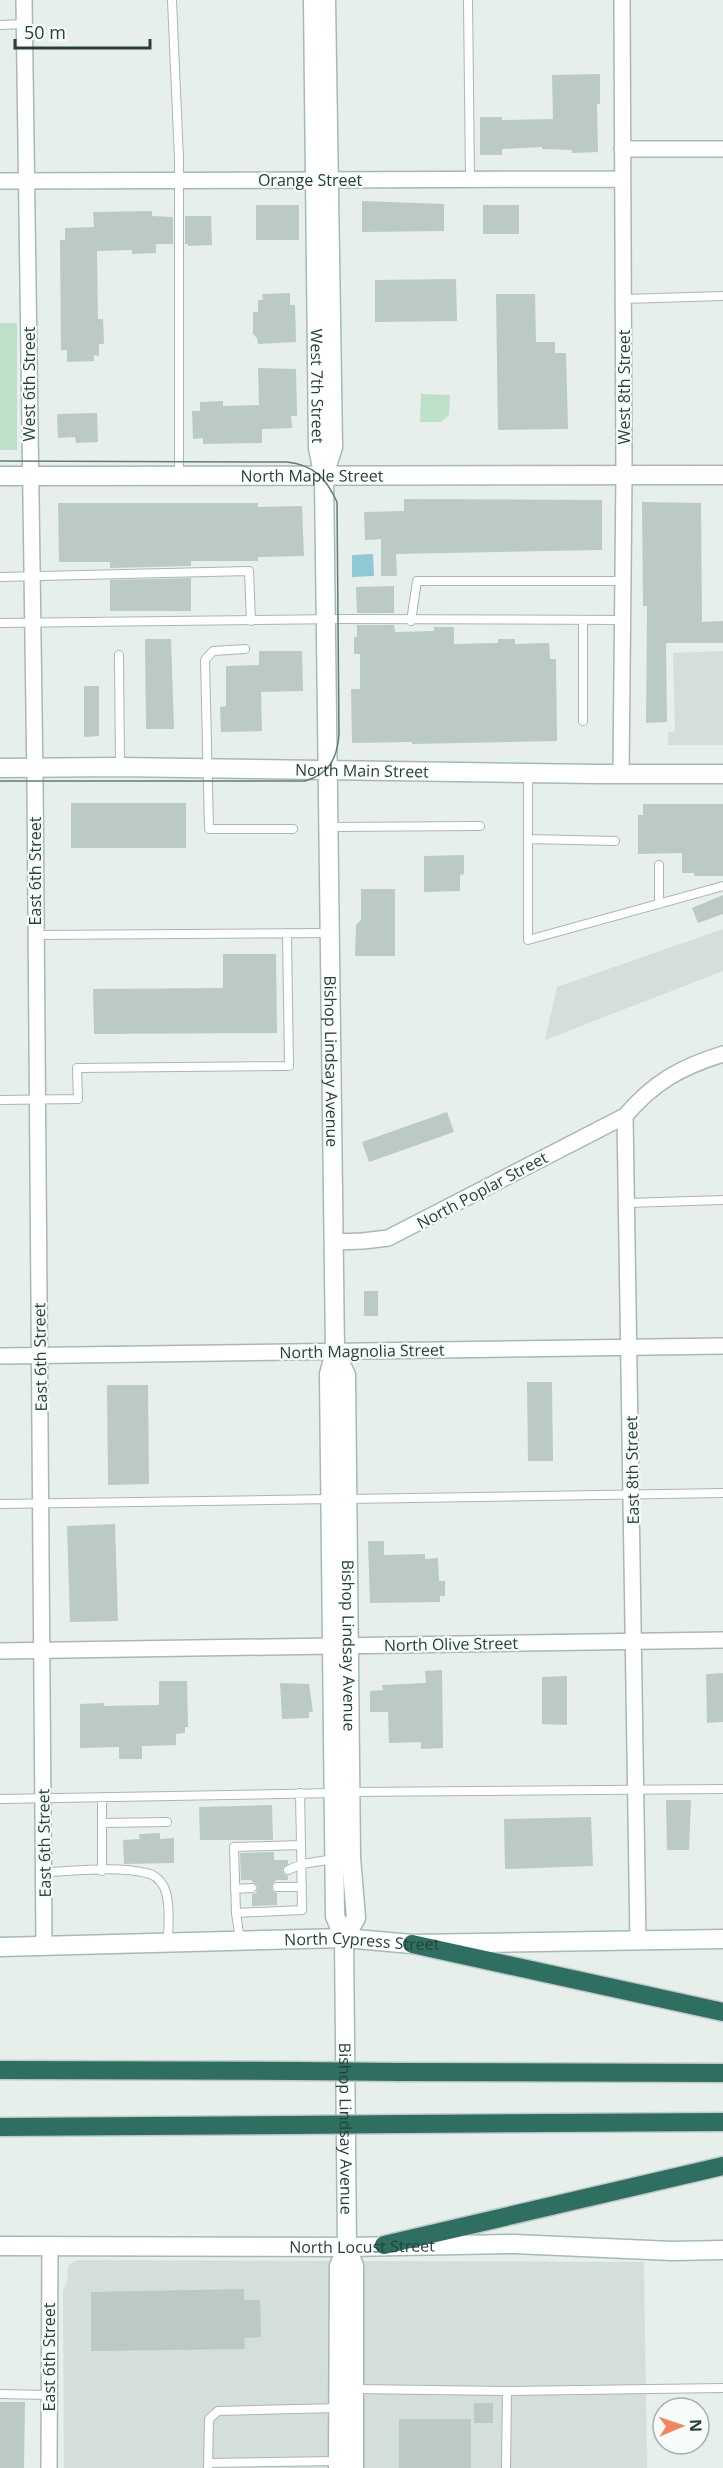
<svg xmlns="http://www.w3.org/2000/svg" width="723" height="2468" font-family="'Open Sans',sans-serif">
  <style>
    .built { fill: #d4dfda }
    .green { fill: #bfe0c8 }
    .water { fill: #8ec9d4 }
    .building { fill: #bbcac4 }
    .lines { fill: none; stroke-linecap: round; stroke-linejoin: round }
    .service-casing { stroke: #a8b8b2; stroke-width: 10 }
    .minor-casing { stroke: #a8b8b2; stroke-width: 18 }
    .tertiary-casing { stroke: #a8b8b2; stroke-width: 21 }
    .secondary-casing { stroke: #a4bbb3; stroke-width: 21 }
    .motorway-casing { stroke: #c2cac8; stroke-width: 21 }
    .service { stroke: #fff; stroke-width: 8 }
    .minor { stroke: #fff; stroke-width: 15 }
    .tertiary { stroke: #fff; stroke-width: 18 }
    .secondary { stroke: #fff; stroke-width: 18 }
    .motorway { stroke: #2f6f62; stroke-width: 18 }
    .tram { stroke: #5f7d75; stroke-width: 1.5 }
    .motorway-bridge-casing { stroke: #c2cac8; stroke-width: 21; stroke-linecap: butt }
    .motorway-bridge { stroke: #2f6f62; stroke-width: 18 }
    .labels { text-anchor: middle; stroke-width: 4.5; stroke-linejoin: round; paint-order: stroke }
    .street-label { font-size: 16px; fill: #24423a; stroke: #f7fbf9 }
  </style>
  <rect width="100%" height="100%" fill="#e6efeb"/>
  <path class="built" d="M723,651V745H668V733L675,731L673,653Z
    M723,929V971L545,1040L557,987Z
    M78,2260L644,2262L647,2468H64L63,2291L68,2279L67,2270L70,2264Z"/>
  <path class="green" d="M0,323H17V450H0Z
    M421,394L450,395L449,415L441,422H420Z"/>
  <path class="water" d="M373,554L374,576L352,577V555Z"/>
  <path class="building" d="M600,74V104H597L598,152L572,153V150L542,149V147L502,149V155H480V117H502V120L553,119L552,75Z
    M362,201L444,204V231L362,232Z
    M256,205H299V240H256Z
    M483,205H519V234H483Z
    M152,211V216L173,217V244H156V253L132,254V250L97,251L98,319H103L104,344H99V356L94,355V361L67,362V350H61L60,240H65V228L94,227L93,212Z
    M185,216H211L212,245L188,246V244H185Z
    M456,279L457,321L375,322V280Z
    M290,293V305H295L296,342L258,344L257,338L253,334V312H258V300H263L262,294Z
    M496,294H535L536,342H555V353H566L568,429L498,430Z
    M258,368L296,369L297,416H291L292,428L262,429V443L203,444V438L193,439L192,411H200V402L223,401V406L259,405Z
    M97,413L98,442L76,443L75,437L58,438L57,414Z
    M404,499L602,500V550L396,554L397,576H381V539L365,540L364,512L404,511Z
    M642,502L701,503L702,622L723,621V643H666L667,722L646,723L647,606H643Z
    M58,503H258V507L302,506L304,556L258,557V561H191V566L110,568V562H59Z
    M191,578V611H110V580Z
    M394,586V613H357L356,587Z
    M357,625H394L395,632L434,631V627H454V644L498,643V639H515V644L549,643L550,659H556L557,741L412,744V742L352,743L351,689H360V654H354V637H357Z
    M145,639H171L174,729H146Z
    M259,651H302L303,691L261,692L262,731L221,732L220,707L226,706V666L259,665Z
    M84,686H99V736L84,737Z
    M71,803H186V848H71Z
    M643,804H723V876H694V873H682V853L638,854V815H643Z
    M464,855V874L460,875V891L424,892V856Z
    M361,889H395V956H355L356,925L361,920Z
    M723,895V914L698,923L692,908Z
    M223,954H276L277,1033L94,1034L93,989L223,988Z
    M447,1112L454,1132L369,1162L362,1142Z
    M364,1291H378V1316H364Z
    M527,1382H552L553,1461H528Z
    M107,1385H148L149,1484L108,1485Z
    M115,1524L118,1621L70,1622L67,1526Z
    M368,1541H384V1555L425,1554V1559L438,1558L439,1581H445V1596H440V1602L370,1603Z
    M442,1670L443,1748L421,1749V1742L389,1743L388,1712H370V1691L383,1690L382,1685L426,1683L425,1671Z
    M723,1673V1722L707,1723L706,1674Z
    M567,1676V1725L542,1724V1677Z
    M159,1681H187L188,1727H185V1733L176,1734V1745L142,1746V1759H119V1747L80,1748V1704L104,1703V1706L159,1705Z
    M280,1683L309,1684L313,1712H309V1718L282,1719Z
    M666,1800H691L689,1850H667Z
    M272,1805L273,1840H200L199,1807Z
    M591,1817L593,1866L505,1869L504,1819Z
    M160,1833V1839L174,1838V1863L124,1864L123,1840L140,1839L139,1834Z
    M274,1852V1860H288V1864L282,1870L284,1874L288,1876V1880H276L272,1885V1890L277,1893V1905L252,1906V1894L256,1893L258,1887L251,1880H241L240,1853Z
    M244,2289V2300H260L261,2337L244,2338L245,2349L91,2351V2292Z
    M0,2402H25L24,2468H0Z
    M474,2403H493V2423H474Z
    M399,2419H471V2468H399Z"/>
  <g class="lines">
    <defs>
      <path id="service" d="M172,0L179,159V476
        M468,0L470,180
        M0,25L24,24
        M623,299L723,296
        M0,577L249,571L251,621
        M411,621L417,581H623
        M0,623L345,619L623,620
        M245,649L213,651L205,660L209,829H293
        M119,655L120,766
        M583,721V620
        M528,774V940L723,886
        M329,827L480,826
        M528,839L615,841
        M659,904V865
        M36,935L329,933
        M0,1100L78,1099L77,1068L289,1066L287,933
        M627,1203L723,1200
        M347,1499L723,1493
        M0,1504L332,1499
        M350,1792L723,1789
        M300,1793L301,1845
        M102,1797V1871
        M0,1799L335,1793
        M102,1823L167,1822
        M288,1870L302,1864L334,1859
        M44,1872C74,1871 118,1866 146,1873C154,1874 160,1880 164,1887C171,1903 168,1925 168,1942
        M277,1887H302
        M235,1889L252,1888
        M236,1913L302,1910L301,1845L234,1847L236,1913L240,1940
        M354,2389L507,2391L506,2468
        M507,2391L723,2388
        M0,2394L49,2395
        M208,2463L337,2461
        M208,2468L209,2419L218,2411L338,2408"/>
      <path id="minor" d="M24,0L35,781L44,1946
        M622,149H723
        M0,181L621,179
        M621,774L624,474L622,0
        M333,1242L363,1241L388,1238L625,1116
        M0,1356L723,1346
        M0,1651L723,1640
        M638,1942L625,1116C654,1082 681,1067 723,1054
        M49,2468L50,2246"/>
      <g id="tertiary">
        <path id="s1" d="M0,476L723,475"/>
        <path d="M347,2247L354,2266V2468"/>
        <path d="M338,2468L339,2266L347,2247"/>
      </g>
      <g id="secondary">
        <path id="s2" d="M313,0L318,448L324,478L335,1352L329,1374L335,1916L344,1938L347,2247"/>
        <path d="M324,475L333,447L326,0"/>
        <path id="s3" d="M0,768L119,767L597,774H723"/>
        <path id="s4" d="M335,1352L346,1375L351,1858L356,1918L344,1938"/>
        <path id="s5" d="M0,1947L344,1938L412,1944L723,1939"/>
        <path id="s6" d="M0,2246L347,2247L514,2244L672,2251L723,2250"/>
      </g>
      <path id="motorway" d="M412,1944L723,2012
        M0,2070L296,2071
        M400,2072L723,2073
        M402,2124L723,2122
        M0,2127L293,2125
        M384,2245L723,2166"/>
    </defs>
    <use href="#service" class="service-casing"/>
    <use href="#minor" class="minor-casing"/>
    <use href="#tertiary" class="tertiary-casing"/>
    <use href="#secondary" class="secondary-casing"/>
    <use href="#motorway" class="motorway-casing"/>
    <use href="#service" class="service"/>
    <use href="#minor" class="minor"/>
    <use href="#tertiary" class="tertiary"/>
    <use href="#secondary" class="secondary"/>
    <use href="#motorway" class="motorway"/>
    <path class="tram" d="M0,461L287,462C314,465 326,478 337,502L339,735C337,759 329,774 305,781H0"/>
    <defs>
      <path id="motorway-bridge" d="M296,2071L400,2072
        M293,2125L402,2124"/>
    </defs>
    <use href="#motorway-bridge" class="motorway-bridge-casing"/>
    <use href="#motorway-bridge" class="motorway-bridge"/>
  </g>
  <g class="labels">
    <g class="street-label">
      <text x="310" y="186">Orange Street</text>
      <text transform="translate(29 384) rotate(-90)" y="6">West 6th Street</text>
      <text dy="6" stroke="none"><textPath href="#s2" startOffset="386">West 7th Street</textPath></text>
      <text transform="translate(624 387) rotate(-90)" y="6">West 8th Street</text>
      <text dy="6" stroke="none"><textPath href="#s1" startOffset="312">North Maple Street</textPath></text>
      <text dy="6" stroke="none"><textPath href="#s3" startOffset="362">North Main Street</textPath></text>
      <text transform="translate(35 871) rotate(-90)" y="6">East 6th Street</text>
      <text dy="6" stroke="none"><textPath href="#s2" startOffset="1062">Bishop Lindsay Avenue</textPath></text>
      <text transform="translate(482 1190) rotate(-28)" y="6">North Poplar Street</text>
      <text transform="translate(362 1351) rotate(-1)" y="6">North Magnolia Street</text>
      <text transform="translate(40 1357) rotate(-91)" y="6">East 6th Street</text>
      <text transform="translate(632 1470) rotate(-91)" y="6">East 8th Street</text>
      <text transform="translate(451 1644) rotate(-1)" y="6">North Olive Street</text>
      <text dy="6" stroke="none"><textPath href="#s4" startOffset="296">Bishop Lindsay Avenue</textPath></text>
      <text transform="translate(44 1843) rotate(-91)" y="6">East 6th Street</text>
      <text dy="6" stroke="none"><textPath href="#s5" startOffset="362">North Cypress Street</textPath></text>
      <text dy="6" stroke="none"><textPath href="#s2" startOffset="2132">Bishop Lindsay Avenue</textPath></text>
      <text dy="6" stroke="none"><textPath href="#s6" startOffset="362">North Locust Street</textPath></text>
      <text transform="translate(49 2357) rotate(-90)" y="6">East 6th Street</text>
    </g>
  </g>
  <g transform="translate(681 2426) rotate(88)"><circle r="28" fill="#f7fbf9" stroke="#a3b1ad" stroke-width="1.5"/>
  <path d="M0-4.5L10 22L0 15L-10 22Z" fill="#f4845f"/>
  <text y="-9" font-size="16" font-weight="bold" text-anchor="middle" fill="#24423a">N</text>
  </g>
  <path d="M15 39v9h135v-9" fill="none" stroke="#24423a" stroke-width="3"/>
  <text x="24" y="39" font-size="18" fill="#24423a" stroke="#f7fbf9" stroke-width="4.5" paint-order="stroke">50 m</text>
</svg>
